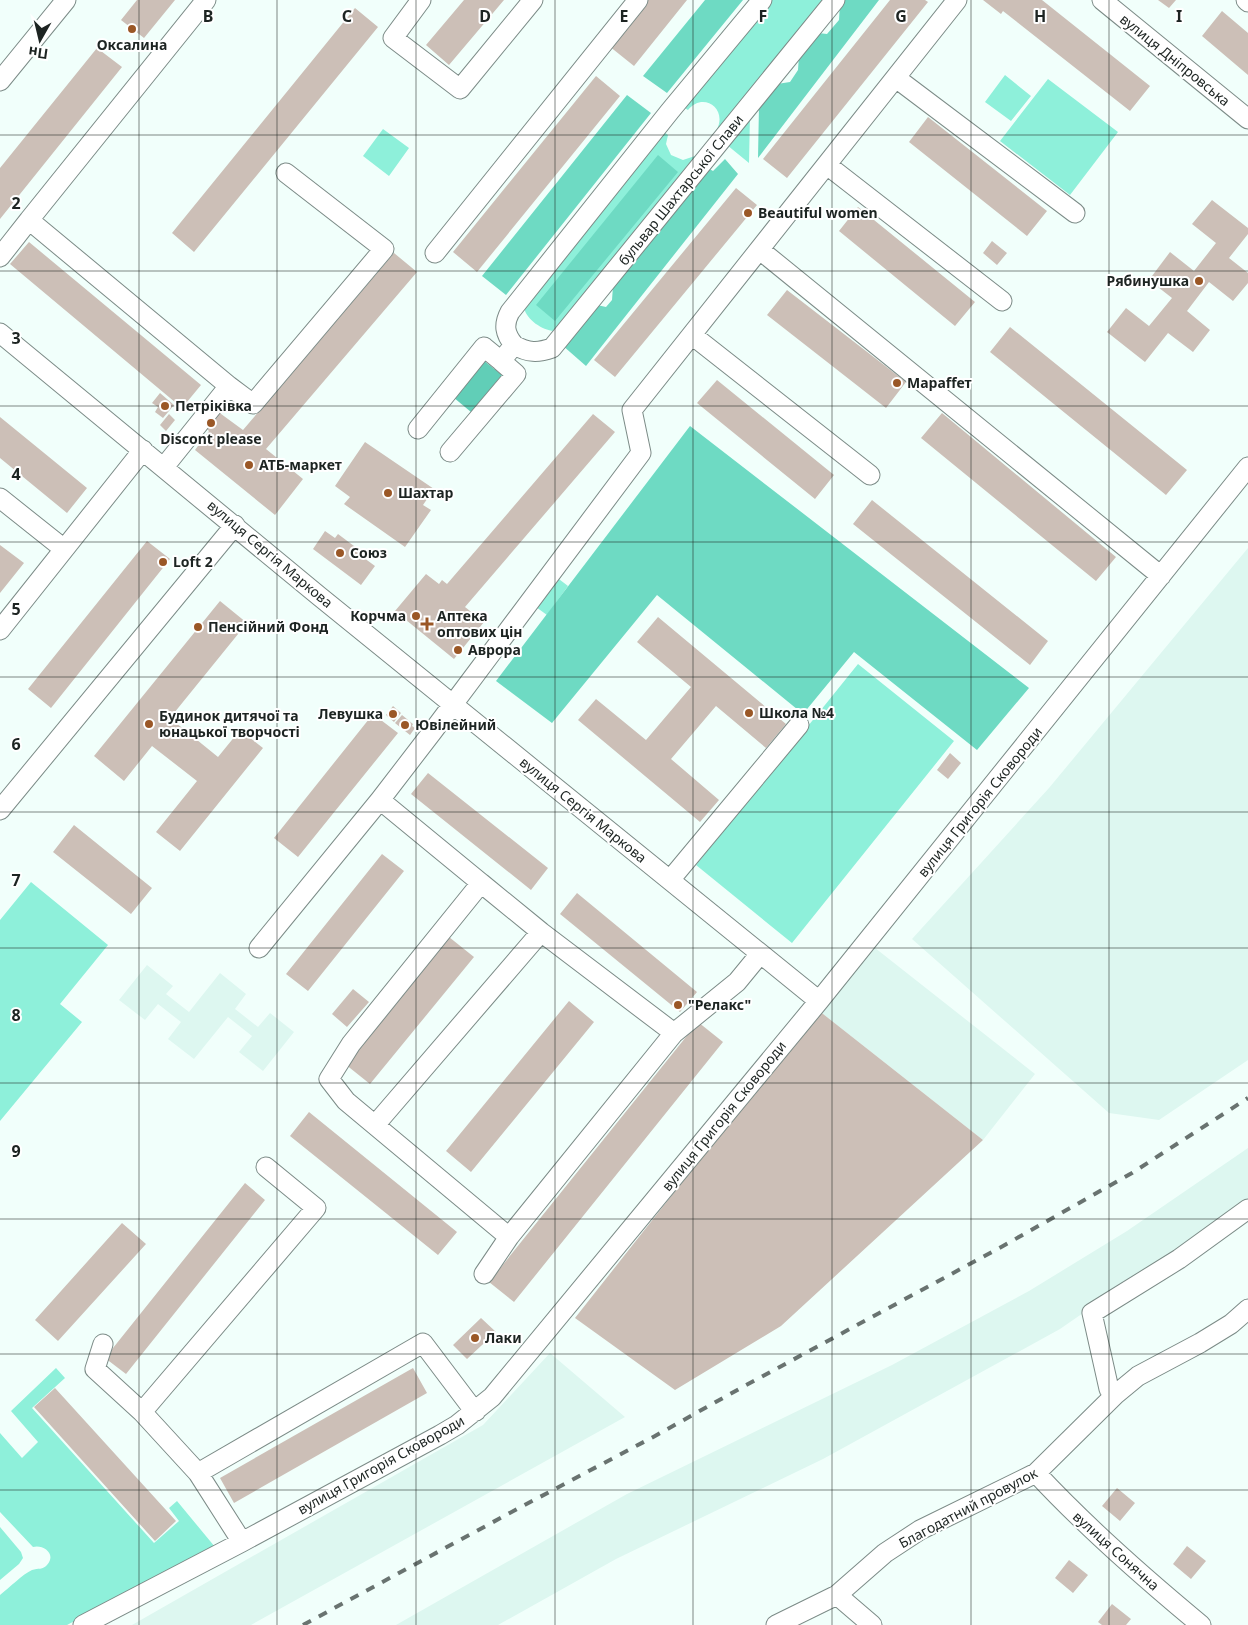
<svg xmlns="http://www.w3.org/2000/svg" width="1248" height="1625" font-family="'Noto Sans',sans-serif">
  <style>
    .built { fill: #ddf7f0 }
    .green { fill: #8ef0da }
    .forest { fill: #6edac3 }
    .water { fill: #61ceb7 }
    .building { fill: #ccbfb7 }
    .lines { fill: none; stroke-linecap: round; stroke-linejoin: round }
    .minor-casing { stroke: #7c8b87; stroke-width: 21 }
    .minor { stroke: #fff; stroke-width: 19 }
    .rail { stroke: #697370; stroke-width: 4; stroke-dasharray: 9 9; stroke-linecap: butt }
    .grid { fill: none; stroke: #1d2422; stroke-width: 1; stroke-opacity: 0.55 }
    .poi-dot { fill: #9a5726; stroke: #fff; stroke-width: 2 }
    .labels { text-anchor: middle; stroke-width: 4; stroke-linejoin: round; paint-order: stroke }
    .poi-label { font-size: 14px; font-weight: bold; fill: #1d2422; stroke: #fff; text-anchor: start }
    .street-label { font-size: 14px; fill: #1d2422; stroke: #fff }
    .grid-label { font-size: 16px; text-anchor: middle; font-weight: bold; fill: #1d2422; stroke: #fff; stroke-width: 4; stroke-linejoin: round; paint-order: stroke }
  </style>
  <rect width="100%" height="100%" fill="#f1fffb"/>
  <path class="built" d="M1248,548V1060L1159,1120L1109,1113L912,939L1049,788Z
    M870,944L1035,1074L983,1140L818,1010Z
    M147,965L173,986L166,994L189,1012L220,973L246,994L235,1009L258,1027L270,1013L294,1032L263,1071L239,1052L252,1036L228,1017L194,1059L168,1039L181,1022L158,1004L145,1020L119,1000Z
    M1248,1148V1199L1060,1329L823,1459L616,1559L498,1625H396L627,1494L892,1365L1029,1291L1127,1231Z
    M550,1353L625,1417L251,1625H132L483,1425Z"/>
  <path class="green" d="M770,0H830L721,135L716,131C729,109 703,91 688,110L683,107Z
    M1005,75L1031,96L1011,121L985,102Z
    M1048,79L1118,132L1070,195L1000,141Z
    M750,114L749,163L727,145Z
    M383,129L409,148L389,176L363,156Z
    M664,132L668,135L666,144L671,155L683,160L695,156L699,159L554,331C542,330 527,320 524,308Z
    M551,573L568,586L547,615L529,602Z
    M858,664L954,741L792,943L696,865Z
    M31,882L108,945L60,1004L82,1022L0,1121V920Z
    M56,1368L65,1378L32,1408L154,1543L179,1521L169,1508L177,1501L215,1547L67,1625H0V1595C9,1588 23,1574 32,1570C38,1568 43,1570 47,1565C57,1554 43,1544 33,1547L0,1512V1433L22,1458L38,1442L11,1411Z
    M0,1527L21,1552L23,1558L19,1564L0,1580Z"/>
  <path class="forest" d="M705,0H743L667,93L643,76Z
    M842,0H879L758,158L759,105L777,84L790,82L798,70L799,55L818,33L827,34L839,20L840,3Z
    M627,95L651,113L506,295L482,276Z
    M658,155L678,172L555,321L536,305Z
    M725,159L738,174L586,366L562,345L597,305L606,307L612,300L613,286L706,167L713,171Z
    M690,426L1029,688L977,750L854,652L803,714L657,595L552,723L496,681Z"/>
  <path class="water" d="M483,360L502,375L471,412L453,397Z"/>
  <path class="building" d="M137,0H175L144,38L121,20Z
    M464,0H504L449,65L426,45Z
    M647,0H687L634,66L609,46Z
    M890,0H925L928,2L787,178L763,159Z
    M983,0H1042L1150,86L1130,111L1003,11L1001,14Z
    M1158,0H1176L1169,8Z
    M355,8L378,27L194,252L172,233Z
    M1222,11L1248,33V75L1202,36Z
    M97,48L122,67L0,219V168Z
    M596,76L620,96L477,272L453,252Z
    M928,117L1047,211L1027,236L909,142Z
    M736,188L757,205L615,377L594,360Z
    M1212,200L1248,228V234L1229,258L1248,273V283L1233,301L1209,282L1187,311L1210,330L1193,352L1168,333L1145,362L1107,332L1126,308L1149,326L1172,298L1149,280L1170,252L1194,271L1216,243L1192,224Z
    M858,207L975,302L955,326L839,231Z
    M992,241L1007,253L997,265L983,253Z
    M29,242L201,385L182,408L10,264Z
    M394,253L417,272L266,449L303,479L275,515L195,450L209,431L204,426L217,411L243,430Z
    M787,290L906,382L886,408L767,315Z
    M1010,327L1187,470L1166,495L990,352Z
    M717,380L834,475L815,499L697,403Z
    M160,393L174,405L163,418L155,412L158,407L152,403Z
    M942,413L1116,557L1096,581L921,438Z
    M169,414L175,420L166,431L160,425Z
    M593,414L615,432L465,607L484,622L454,659L395,611L426,574L439,584L442,580L447,584Z
    M0,417L87,488L67,513L0,458Z
    M365,442L434,489L423,505L431,510L405,547L344,504L350,497L335,486Z
    M872,500L1048,641L1030,665L853,524Z
    M325,531L335,538L338,534L362,552L360,555L375,566L361,585L313,549Z
    M147,541L170,559L51,708L28,689Z
    M0,545L24,563L0,593Z
    M220,601L247,623L170,718L218,757L240,730L263,748L180,851L156,832L197,781L152,746L124,781L94,756Z
    M658,617L786,724L766,748L716,706L671,759L719,800L700,822L578,720L596,699L646,740L691,687L637,642Z
    M393,706L401,713L394,722L386,715Z
    M373,714L398,733L298,857L274,838Z
    M402,715L413,724L412,726L415,728L410,735L395,723Z
    M950,753L961,763L948,779L937,770Z
    M428,773L548,868L531,890L411,794Z
    M74,825L152,888L131,914L53,852Z
    M382,854L404,871L308,991L286,974Z
    M577,893L697,992L680,1012L560,914Z
    M449,937L474,957L370,1084L345,1064Z
    M353,989L369,1002L347,1027L332,1014Z
    M569,1001L594,1022L471,1172L446,1151Z
    M818,1010L983,1140L781,1326L675,1390L575,1318Z
    M698,1022L723,1042L514,1302L489,1282Z
    M309,1112L457,1232L438,1255L290,1136Z
    M245,1183L265,1200L126,1374L105,1358Z
    M122,1223L146,1244L58,1341L35,1320Z
    M481,1318L496,1332L467,1359L453,1345Z
    M413,1368L427,1393L234,1503L220,1478Z
    M55,1388L176,1521L155,1541L34,1407Z
    M1117,1488L1135,1503L1120,1521L1102,1506Z
    M1187,1546L1206,1561L1191,1579L1173,1564Z
    M1069,1560L1088,1575L1073,1593L1055,1578Z
    M1112,1604L1131,1619L1126,1625H1102L1098,1622Z"/>
  <g class="lines">
    <defs>
      <path id="minor" d="M421,0L393,38L460,89L533,0
        M1102,0L1248,119
        M1246,0L1248,2
        M896,78L1075,213
        M0,81L66,0
        M827,165L1002,301
        M29,220L206,0
        M760,250L1161,576
        M435,253L638,0
        M0,257L29,220L229,386L164,467
        M0,333L319,596L819,1001
        M692,335L870,475
        M514,345C505,334 503,325 510,312L670,111L762,0
        M229,386L253,404L384,249L286,173
        M418,429L484,347L501,361
        M450,452L516,374L501,361L514,345C528,353 538,353 552,348L835,0
        M0,498L64,549
        M0,630L143,450
        M0,810L235,525
        M670,880L799,725
        M481,883L541,932L674,1033
        M259,948L380,800
        M375,1125L541,932
        M509,1237L346,1101L329,1079L351,1044L481,883L380,800L433,731L641,453L632,410L957,0
        M484,1274L509,1237L674,1033L737,982L760,954
        M103,1344L95,1369L142,1412L198,1473L242,1542
        M1115,1395L1109,1389L1092,1313L1179,1259L1248,1209
        M142,1412L316,1208L266,1167
        M198,1473L423,1343L469,1404L476,1411
        M1036,1473C1087,1528 1143,1577 1201,1625
        M837,1595L872,1625
        M83,1625L242,1542L440,1435L457,1425L492,1397L819,1001L1248,467
        M776,1625L837,1595L885,1553L920,1530L1036,1473L1115,1395L1138,1376L1200,1343L1231,1324L1248,1309"/>
    </defs>
    <use href="#minor" class="minor-casing"/>
    <use href="#minor" class="minor"/>
    <path class="rail" d="M303,1625L519,1508L655,1436L739,1389L1003,1246L1132,1173L1248,1098"/>
  </g>
  <path class="grid" d="M139,0V1625M277,0V1625M416,0V1625M555,0V1625M693,0V1625M832,0V1625M971,0V1625M1109,0V1625M0,135H1248M0,271H1248M0,406H1248M0,542H1248M0,677H1248M0,812H1248M0,948H1248M0,1083H1248M0,1219H1248M0,1354H1248M0,1490H1248"/>
  <g class="poi-dot">
    <circle cx="132" cy="29" r="5"/>
    <circle cx="748" cy="213" r="5"/>
    <circle cx="1199" cy="281" r="5"/>
    <circle cx="897" cy="383" r="5"/>
    <circle cx="165" cy="406" r="5"/>
    <circle cx="211" cy="423" r="5"/>
    <circle cx="249" cy="465" r="5"/>
    <circle cx="388" cy="493" r="5"/>
    <circle cx="340" cy="553" r="5"/>
    <circle cx="163" cy="562" r="5"/>
    <circle cx="416" cy="616" r="5"/>
    <path d="M424.5 616.5h5v5h5v5h-5v5h-5v-5h-5v-5h5z"/>
    <circle cx="198" cy="627" r="5"/>
    <circle cx="458" cy="650" r="5"/>
    <circle cx="749" cy="713" r="5"/>
    <circle cx="393" cy="714" r="5"/>
    <circle cx="149" cy="724" r="5"/>
    <circle cx="405" cy="725" r="5"/>
    <circle cx="678" cy="1005" r="5"/>
    <circle cx="475" cy="1338" r="5"/>
  </g>
  <g class="labels">
    <g class="poi-label">
      <text x="132" y="50" text-anchor="middle">Оксалина</text>
      <text x="758" y="218">Beautiful women</text>
      <text x="1189" y="286" text-anchor="end">Рябинушка</text>
      <text x="907" y="388">Мараffет</text>
      <text x="175" y="411">Петріківка</text>
      <text x="211" y="444" text-anchor="middle">Discont please</text>
      <text x="259" y="470">АТБ-маркет</text>
      <text x="398" y="498">Шахтар</text>
      <text x="350" y="558">Союз</text>
      <text x="173" y="567">Loft 2</text>
      <text x="406" y="621" text-anchor="end">Корчма</text>
      <text x="437" y="621">Аптека<tspan x="437" dy="16">оптових цін</tspan></text>
      <text x="208" y="632">Пенсійний Фонд</text>
      <text x="468" y="655">Аврора</text>
      <text x="759" y="718">Школа №4</text>
      <text x="383" y="719" text-anchor="end">Левушка</text>
      <text x="159" y="721">Будинок дитячої та<tspan x="159" dy="16">юнацької творчості</tspan></text>
      <text x="415" y="730">Ювілейний</text>
      <text x="688" y="1010">"Релакс"</text>
      <text x="485" y="1343">Лаки</text>
    </g>
    <g class="street-label">
      <text transform="translate(1175 60) rotate(39)" y="5">вулиця Дніпровська</text>
      <text transform="translate(681 190) rotate(-51)" y="5">бульвар Шахтарської Слави</text>
      <text transform="translate(270 554) rotate(40)" y="5">вулиця Сергія Маркова</text>
      <text transform="translate(980 802) rotate(-51)" y="5">вулиця Григорія Сковороди</text>
      <text transform="translate(583 810) rotate(39)" y="5">вулиця Сергія Маркова</text>
      <text transform="translate(724 1116) rotate(-51)" y="5">вулиця Григорія Сковороди</text>
      <text transform="translate(381 1465) rotate(-29)" y="5">вулиця Григорія Сковороди</text>
      <text transform="translate(968 1508) rotate(-28)" y="5">Благодатний провулок</text>
      <text transform="translate(1116 1551) rotate(42)" y="5">вулиця Сонячна</text>
    </g>
  </g>
  <g class="grid-label">
    <text x="208" y="22">B</text>
    <text x="347" y="22">C</text>
    <text x="485" y="22">D</text>
    <text x="624" y="22">E</text>
    <text x="763" y="22">F</text>
    <text x="901" y="22">G</text>
    <text x="1040" y="22">H</text>
    <text x="1179" y="22">I</text>
    <text x="16" y="209">2</text>
    <text x="16" y="344">3</text>
    <text x="16" y="480">4</text>
    <text x="16" y="615">5</text>
    <text x="16" y="750">6</text>
    <text x="16" y="886">7</text>
    <text x="16" y="1021">8</text>
    <text x="16" y="1157">9</text>
  </g>
  <g transform="translate(40 40) rotate(188)" stroke="#ffffff" stroke-width="4" paint-order="stroke">
  <path d="M0-4L9 19L0 12L-9 19Z" fill="#1d2422"/>
  <text y="-8" font-size="14" font-weight="bold" text-anchor="middle" fill="#1d2422">Пн</text>
  </g>
</svg>
